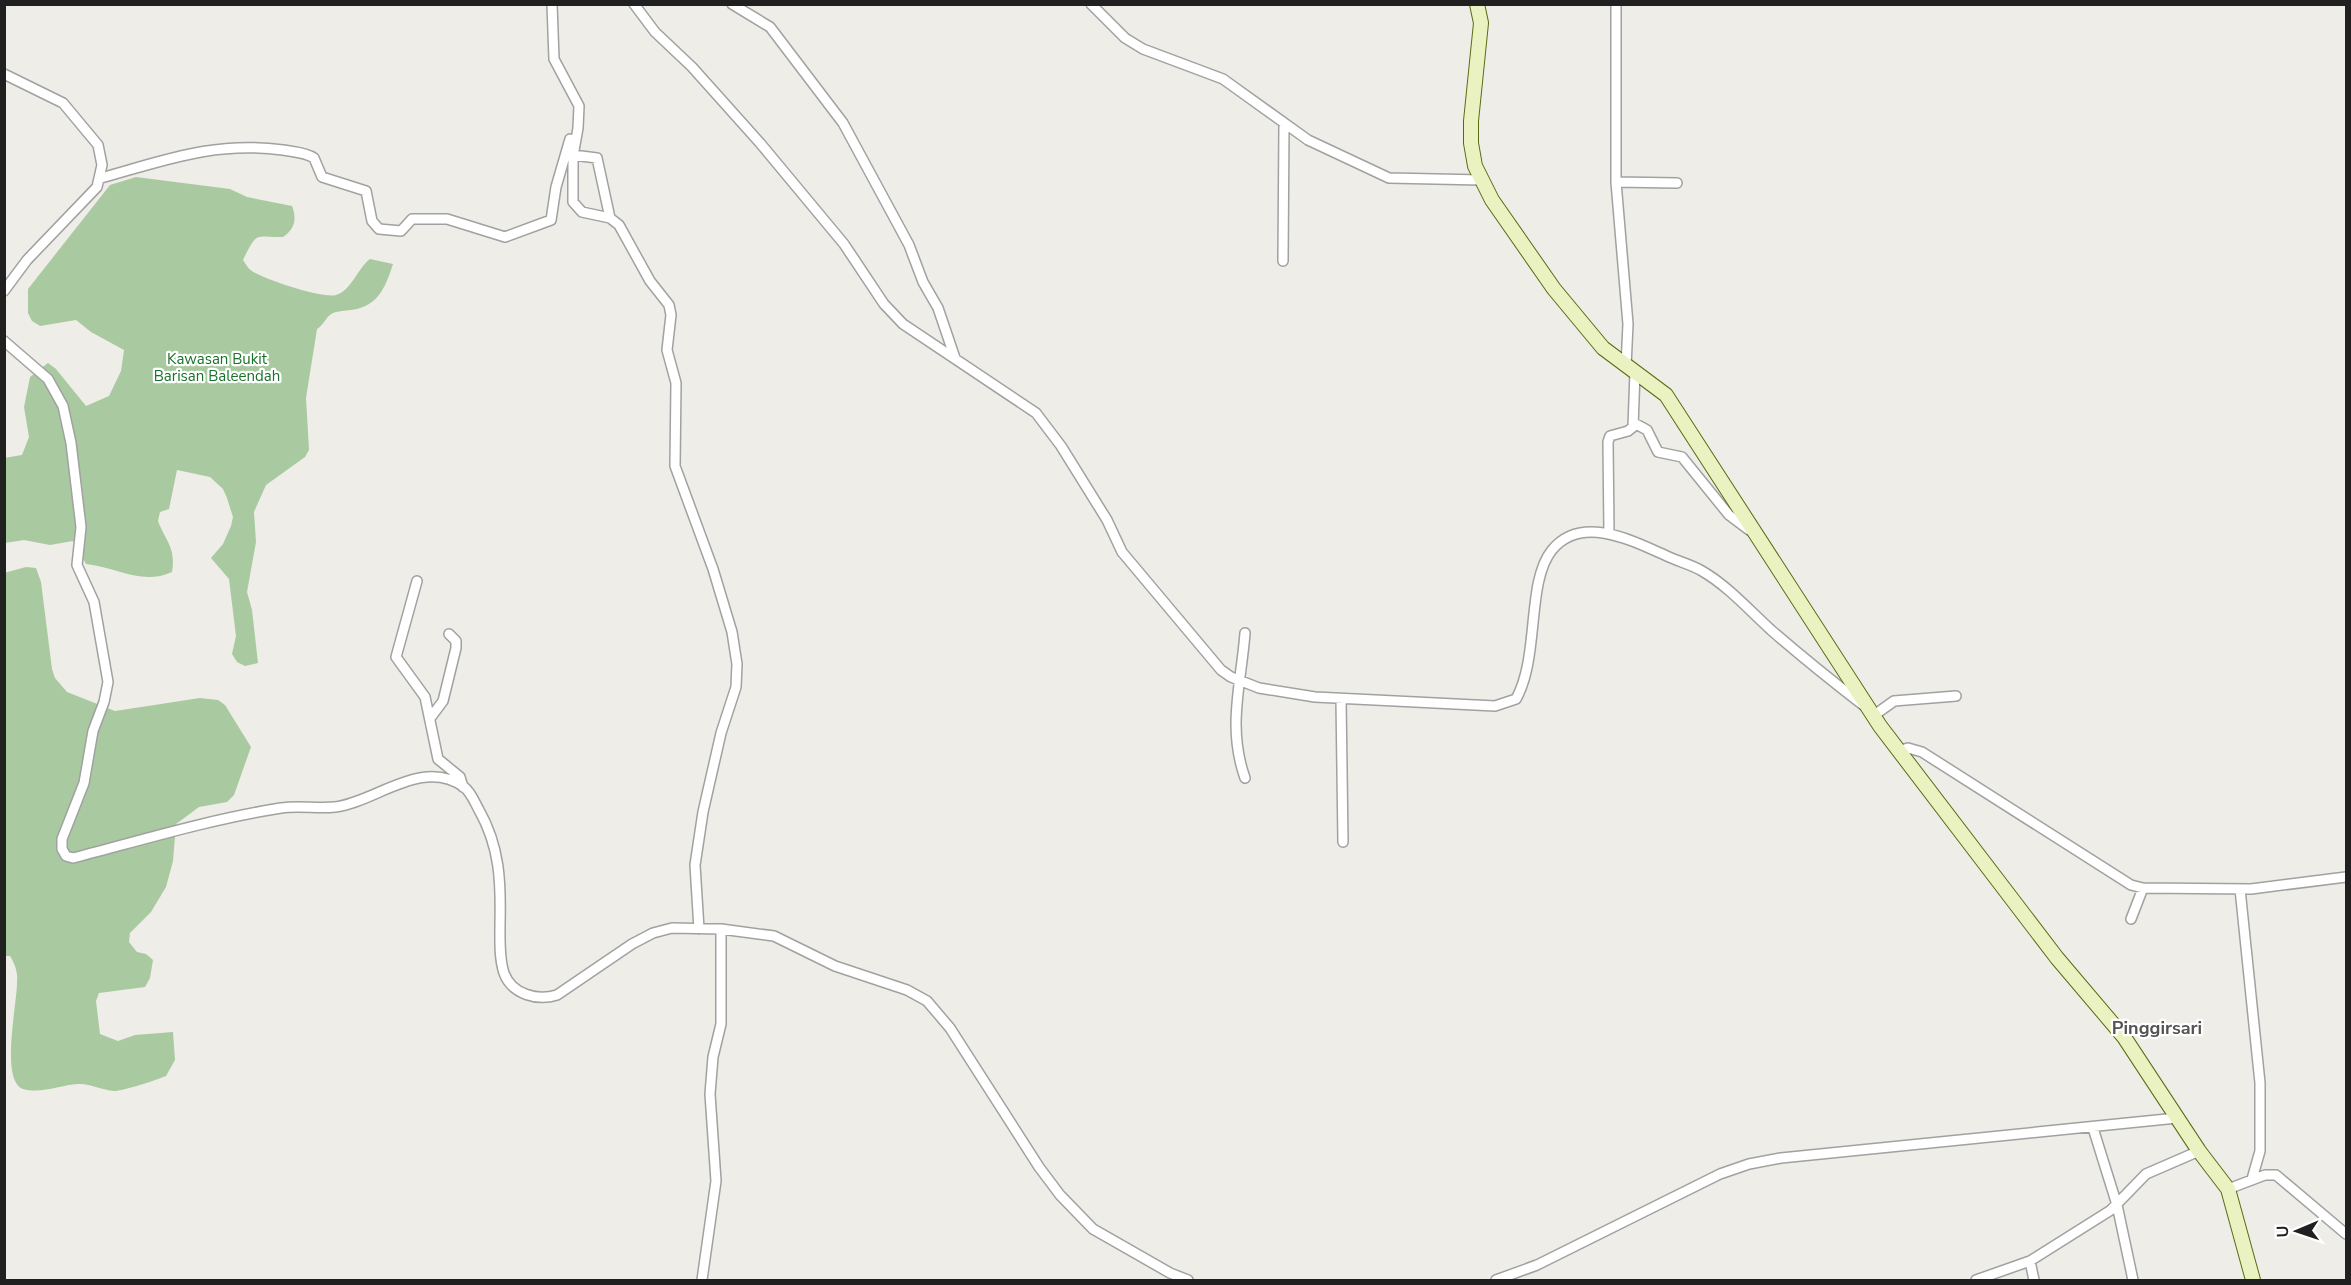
<svg xmlns="http://www.w3.org/2000/svg" width="2351" height="1285" font-family="'Nunito Sans',sans-serif">
  <style>
    .forest { fill: #a9c9a1 }
    .lines { fill: none; stroke-linecap: round; stroke-linejoin: round }
    .street-casing { stroke: #a1a1a1; stroke-width: 12 }
    .secondary-casing { stroke: #586b12; stroke-width: 16 }
    .street { stroke: #fff; stroke-width: 9 }
    .secondary { stroke: #ebf2c2; stroke-width: 14 }
    .labels { text-anchor: middle; stroke-width: 4.5; stroke-linejoin: round; paint-order: stroke }
    .park-label { font-size: 15px; fill: #19722a; stroke: #fff }
    .quarter-label { font-size: 18px; font-weight: bold; fill: #535353; stroke: #fff }
  </style>
  <rect width="100%" height="100%" fill="#efede7"/>
  <path class="forest" d="M136,177L230,189L247,197L292,206C297,219 295,229 283,237C255,238 258,229 243,260C246,264 248,269 252,271C263,279 323,299 336,295C351,291 358,268 370,259L393,264C386,285 380,303 357,309C349,311 341,310 333,313C326,316 324,325 317,329L306,398L309,450L305,457L266,485L254,512L256,542L247,592L252,610L258,663L245,666L237,662L232,654L236,636L229,579L211,558L223,544L231,526L233,517L227,498L223,489L210,477L177,470L169,509L160,512L158,521C166,542 176,547 172,572C142,586 116,567 86,564L73,541L50,545L24,540L5,543L4,458L22,455L29,437L24,407L30,377L48,363L56,369L86,406L109,396L121,371L124,350L91,332L76,320L40,326L32,321L28,313V289L110,185Z
    M26,567L36,568L41,582L52,669L55,678L67,692L115,711L200,698L218,700L225,705L251,747L234,795L227,802L199,807L176,824L173,861L166,887L151,912L130,933L129,942L137,952L146,954L153,960L150,978L145,987L99,993L96,1001L100,1034L118,1041L135,1035L173,1032L175,1060L166,1076C157,1080 123,1091 114,1091C102,1090 89,1083 78,1084C60,1085 42,1094 23,1089C0,1080 17,1006 17,982C18,972 15,964 10,956H4V573Z"/>
  <g class="lines">
    <defs>
      <path id="street" d="M552,4L554,59L579,106L578,128L573,156V202L582,212L610,218L619,225L650,281L669,305L671,315L667,350L676,383L675,466L713,569L732,632L737,664L736,687L721,733L703,812L695,865L699,929
        M634,4L655,32L692,67L760,143L844,244L884,304L903,324L1036,413L1061,446L1107,520L1122,552L1221,670L1231,677L1259,688L1315,697L1495,706L1516,699C1540,656 1526,582 1552,550C1582,513 1635,542 1669,557C1680,562 1692,565 1702,571C1728,586 1749,610 1771,630C1801,656 1832,681 1863,705
        M732,4L770,27L843,123L909,245L923,282L938,308L955,358
        M1091,4L1125,38L1143,49L1223,79L1308,140L1389,178L1482,180
        M1616,4V182L1628,324L1626,366
        M4,74L63,103L98,145L102,165L97,187L27,260L4,291
        M573,155L597,158L610,218
        M101,178C166,160 214,141 283,150C294,152 305,152 314,158L322,177L366,191L372,221L379,229L401,231L412,219H447L505,237L551,220L556,187L570,139
        M1616,182L1677,183
        M1283,261L1284,124
        M4,341L48,379L63,406L71,443L81,527L77,565L94,602L108,682L104,702L93,731L84,783L62,839V849L66,856L73,858C142,840 211,819 281,808C299,805 317,809 335,807C376,802 422,757 464,787C471,792 475,803 479,810C500,847 501,882 500,924C500,939 499,958 504,973C512,995 538,1001 557,995L632,944L653,933L672,928L721,929L774,936L835,966L907,990L927,1001L950,1028L1039,1167L1060,1195L1093,1229L1170,1273L1188,1280
        M1634,423L1647,430L1658,452L1682,457L1729,515L1749,530
        M1609,533L1608,442L1610,436L1628,431L1633,427L1635,372
        M417,581L396,657L425,697L438,759L460,777L463,787
        M1341,699L1343,842
        M1873,716L1894,701L1956,696
        M431,717L443,701L456,648V641L449,634
        M1898,751L1908,748L1922,752L2131,885L2143,888L2251,889L2346,877
        M1245,778C1227,727 1241,685 1245,633
        M2240,889L2260,1083V1151L2252,1179
        M2131,919L2143,888
        M2093,1128L2117,1205L2133,1280
        M2228,1189L2265,1175H2276L2346,1234
        M2030,1261L2034,1280
        M702,1280L716,1181L710,1094L713,1057L721,1024V929
        M1496,1280L1537,1265L1720,1174L1749,1164L1781,1158L2177,1118
        M1976,1280L2030,1261L2111,1210L2146,1174L2199,1151"/>
      <path id="secondary" d="M1477,4L1481,23L1471,121V143L1475,166L1492,200L1554,289L1603,348L1666,395L1880,726L2057,958L2124,1037L2199,1151L2228,1189L2253,1280"/>
    </defs>
    <use href="#street" class="street-casing"/>
    <use href="#secondary" class="secondary-casing"/>
    <use href="#street" class="street"/>
    <use href="#secondary" class="secondary"/>
  </g>
  <g class="labels">
    <g class="park-label">
      <text x="217" y="364">Kawasan Bukit<tspan x="217" dy="17">Barisan Baleendah</tspan></text>
    </g>
    <g class="quarter-label">
      <text x="2157" y="1034">Pinggirsari</text>
    </g>
  </g>
  <rect width="2351" height="1285" fill="none" stroke="#202020" stroke-width="12"/>
  <g transform="translate(2297 1231) rotate(268)" stroke="#ffffff" stroke-width="4.5" paint-order="stroke">
  <path d="M0-4.5L10 22L0 15L-10 22Z" fill="#202020"/>
  <text y="-9" font-size="16" font-weight="bold" text-anchor="middle" fill="#202020">U</text>
  </g>
</svg>
